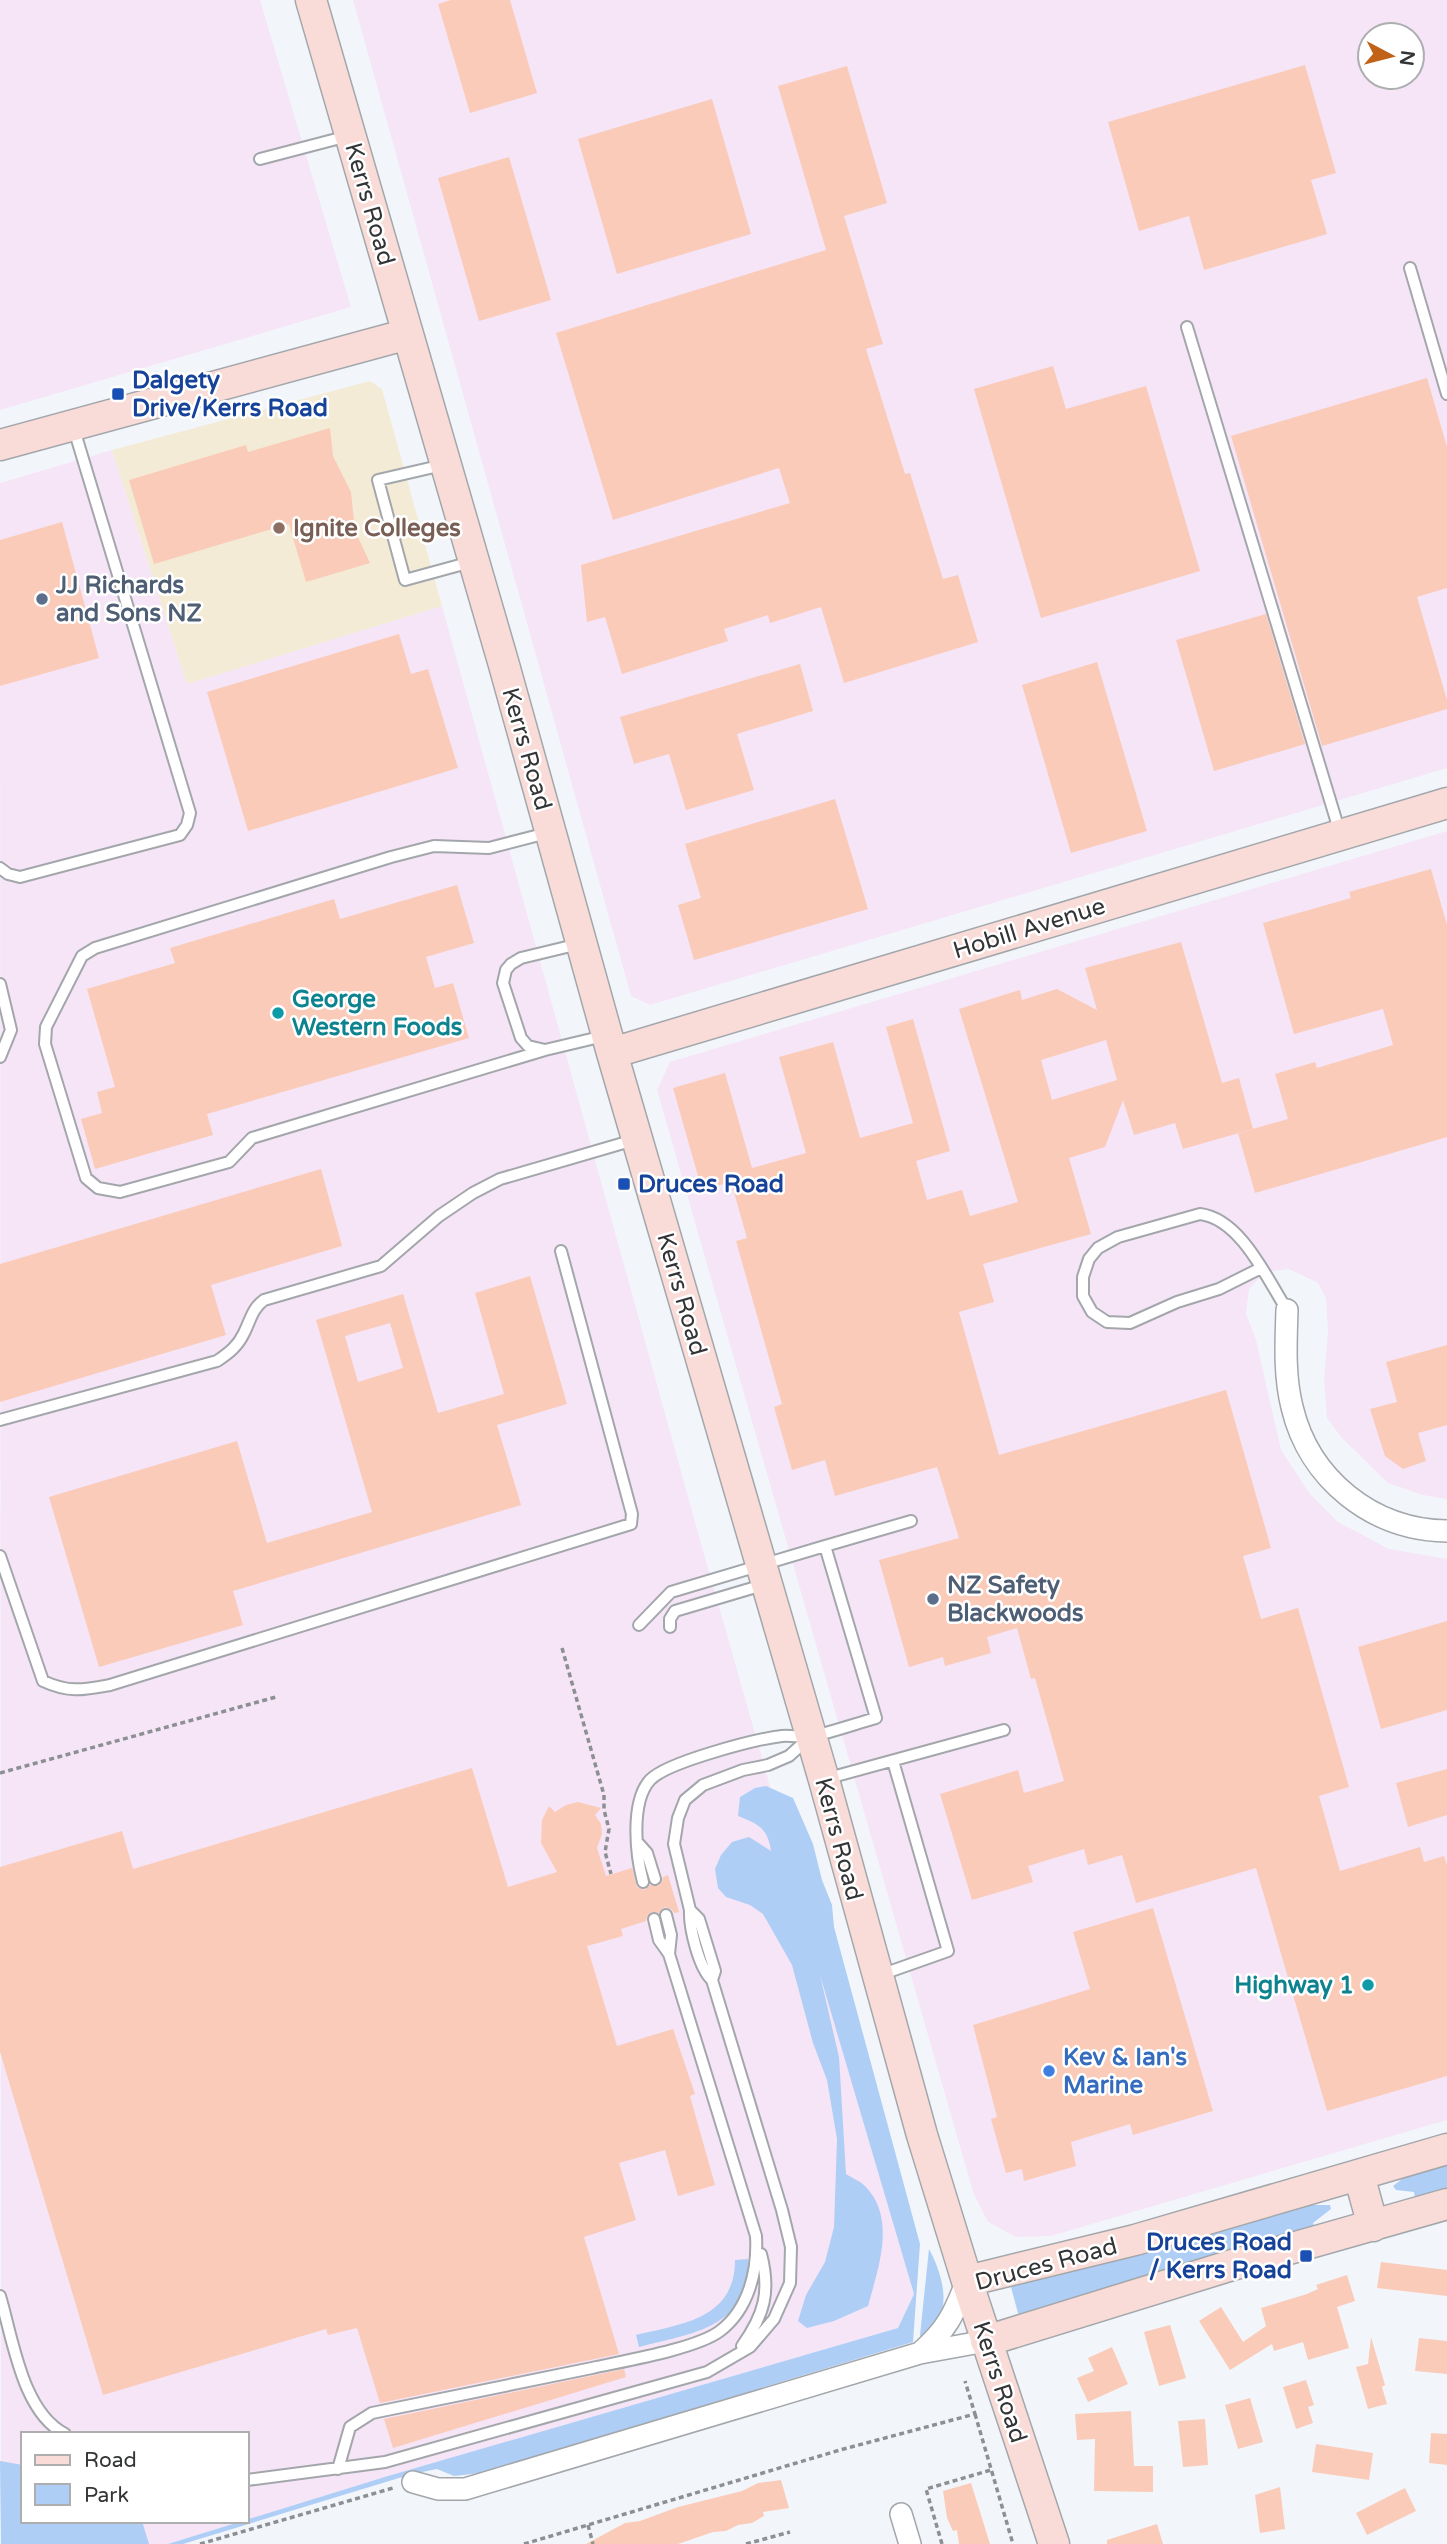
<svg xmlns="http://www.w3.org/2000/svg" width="1447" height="2544" font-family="'Varela Round',sans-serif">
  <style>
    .industrial { fill: #f6e5f7; fill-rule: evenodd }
    .education { fill: #f3ebd5 }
    .green { fill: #afcef5 }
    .building { fill: #facbb9; fill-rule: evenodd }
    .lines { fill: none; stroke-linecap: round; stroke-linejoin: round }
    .lane-casing { stroke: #a3a7ab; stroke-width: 14 }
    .street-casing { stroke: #a3a7ab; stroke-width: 24 }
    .secondary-casing { stroke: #a3a7ab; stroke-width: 33 }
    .path { stroke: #8d9093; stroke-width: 3.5; stroke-dasharray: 5 3.5; stroke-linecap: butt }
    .lane { stroke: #fff; stroke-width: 10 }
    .street { stroke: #fff; stroke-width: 21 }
    .secondary { stroke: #f9dcd7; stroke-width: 30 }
    .transit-dot { fill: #1a4fb4; stroke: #fff; stroke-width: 2.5 }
    .education-dot { fill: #8d6e63; stroke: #fff; stroke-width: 2.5 }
    .service-dot { fill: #5c6f8a; stroke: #fff; stroke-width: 2.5 }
    .culture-dot { fill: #0f9aa8; stroke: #fff; stroke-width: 2.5 }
    .shop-dot { fill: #3f7fe0; stroke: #fff; stroke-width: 2.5 }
    .labels { text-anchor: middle; stroke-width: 5; stroke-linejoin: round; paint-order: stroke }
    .street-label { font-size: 24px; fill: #333436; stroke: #fff }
    .transit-label { font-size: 24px; font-weight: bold; fill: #164399; stroke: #fff; text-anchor: start }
    .education-label { font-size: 24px; font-weight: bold; fill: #785e54; stroke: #fff; text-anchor: start }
    .service-label { font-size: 24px; font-weight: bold; fill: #4e5e75; stroke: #fff; text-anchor: start }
    .culture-label { font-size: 24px; font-weight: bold; fill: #0d838f; stroke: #fff; text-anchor: start }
    .shop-label { font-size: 24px; font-weight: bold; fill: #366cbe; stroke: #fff; text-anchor: start }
  </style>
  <rect width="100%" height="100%" fill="#f2f6fb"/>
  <path class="industrial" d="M0,0H260L351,307L0,410Z
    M353,0H1447V768L650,1005L631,996ZM1370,35H1412V77H1370Z
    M112,450L187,684L442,606L695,1522L914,2294L898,2328L388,2476L247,2520V2434H23V2521H242L168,2544H1L0,483Z
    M1447,831V1499L1423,1495L1388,1483L1341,1437L1327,1418L1324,1381L1328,1332L1326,1298L1318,1283L1289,1269L1265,1272L1249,1289L1246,1314L1256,1340L1281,1450L1310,1494L1338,1522L1389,1549L1447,1559V2120L1051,2236L1016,2237L988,2222L973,2192L657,1090L670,1062Z"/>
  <path class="education" d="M370,381L382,389L442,606L187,684L112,450Z"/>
  <path class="green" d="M766,1786L793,1798L813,1844L822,1880L832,1905L834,1927L920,2244L913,2342L481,2473L454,2476L437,2469L412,2474L183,2544H168L388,2476L898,2328L914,2294L820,1975L839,2057L846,2174C852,2178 860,2181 865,2186C897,2218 878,2269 868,2306L834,2321L807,2328L798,2321L806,2295L825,2262L834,2227L837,2139L827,2080L813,2043L792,1965L763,1914L750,1905L726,1897L718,1888L715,1869L721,1855L732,1842L749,1837L771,1851C768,1829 759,1824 738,1816L740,1797L755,1788Z
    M1447,2158V2188L1415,2198L1414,2192L1396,2190L1393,2186L1406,2176Z
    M1304,2200L1305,2205H1330L1331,2209L1313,2223L1315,2229L1019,2317L1011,2287Z
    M929,2249C939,2267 949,2296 940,2316C936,2324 928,2332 922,2339L920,2335Z
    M748,2259C749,2329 692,2333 639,2347L636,2335C680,2324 735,2320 735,2260Z
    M0,2461L23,2465V2521H142L149,2544H1Z"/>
  <path class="building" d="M451,0H510L537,93L470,113L438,4Z
    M1305,65L1336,173L1311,180L1327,234L1204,270L1189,216L1139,231L1108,122Z
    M847,66L887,203L844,216L883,344L866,349L905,474L910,473L943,579L958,575L978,642L844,683L821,607L770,623L768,615L724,629L728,641L622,674L605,617L587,622L581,565L790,503L779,468L613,520L556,333L826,250L778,86Z
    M712,99L751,234L617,274L578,139Z
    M509,157L551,300L479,321L438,178Z
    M1053,366L1066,409L1146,386L1200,571L1041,618L974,389Z
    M1427,378L1447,447V588L1417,597L1447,700V709L1322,746L1231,436Z
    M330,428L333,456L351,492L355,531L370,563L306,582L289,524L154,564L129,480L246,445L248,452Z
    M62,522L99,658L0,686V540Z
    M1266,614L1305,744L1214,771L1176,640Z
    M399,634L411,674L428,669L458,768L248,831L207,692Z
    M1097,662L1147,831L1071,853L1022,685Z
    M800,664L813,711L737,734L754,790L686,810L669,754L634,764L620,717Z
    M835,799L868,909L694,960L678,905L701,898L685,844Z
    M1431,869L1447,925V1137L1255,1193L1238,1133L1288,1119L1275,1074L1315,1062L1317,1068L1393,1045L1383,1009L1294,1034L1263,923L1351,898L1349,892Z
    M457,885L474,943L426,957L435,988L453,983L469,1038L207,1114L213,1135L95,1169L81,1119L102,1113L97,1092L115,1087L87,989L175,963L170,948L334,899L340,919Z
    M1181,942L1222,1083L1239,1078L1253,1129L1183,1149L1175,1123L1134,1135L1123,1100L1105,1147L1069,1158L1091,1234L983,1264L994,1302L959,1312L999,1455L1226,1390L1271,1548L1243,1556L1261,1619L1298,1608L1349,1787L1319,1796L1340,1871L1420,1847L1424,1862L1444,1856L1447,1866V2076L1327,2111L1256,1868L1136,1903L1122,1855L1088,1865L1084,1849L1028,1866L1033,1882L972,1900L940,1794L1018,1770L1024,1793L1064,1781L1035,1678L1031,1679L1017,1628L987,1637L991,1653L945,1666L943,1657L909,1667L879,1560L959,1538L937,1467L835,1496L825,1460L792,1470L774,1407L782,1404L736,1241L747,1238L731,1182L702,1190L673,1088L725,1073L752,1168L806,1153L779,1057L833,1042L860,1138L913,1123L886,1027L913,1019L950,1151L916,1161L927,1200L962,1190L970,1216L1018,1202L959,1009L1020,990L1022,1000L1057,989L1097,1010L1085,968ZM1106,1040L1117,1080L1052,1100L1041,1060Z
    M321,1169L342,1246L211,1285L226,1335L0,1402V1264Z
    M530,1276L567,1404L497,1425L521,1505L233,1591L243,1625L99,1667L49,1497L237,1441L267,1543L372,1512L316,1320L403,1294L438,1413L504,1394L475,1293ZM390,1323L403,1368L358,1382L345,1336Z
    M1447,1345V1425L1418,1433L1426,1461L1403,1469L1385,1456L1370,1409L1397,1402L1386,1362Z
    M1447,1621V1710L1381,1729L1358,1647Z
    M472,1768L508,1887L557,1872L541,1843L542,1820L549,1806L555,1812L566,1805L578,1802L601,1808L595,1815L601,1824L602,1834L597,1848L606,1876L632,1868L637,1887L644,1890L650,1885L658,1886L662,1881L663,1877L668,1875L679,1912L674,1913L671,1909L665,1907L659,1913L652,1912L647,1916L646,1921L621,1929L623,1936L587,1946L617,2046L673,2029L695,2094L690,2096L715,2185L678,2196L665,2150L619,2163L636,2220L584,2237L619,2354L380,2403L357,2328L328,2335L326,2329L103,2395L0,2052V1867L122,1831L133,1869Z
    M1447,1769V1815L1408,1827L1396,1783Z
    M1153,1908L1213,2111L1133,2135L1130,2124L1071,2142L1076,2166L1024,2181L1022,2169L1006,2173L991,2119L997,2117L973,2025L1090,1989L1073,1932Z
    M1381,2262L1447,2270V2296L1377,2288Z
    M1347,2275L1355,2301L1337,2307L1349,2348L1308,2360L1303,2342L1274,2351L1272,2344L1230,2370L1199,2321L1221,2307L1243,2342L1266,2326L1261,2308L1307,2294L1318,2289L1316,2285Z
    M1170,2325L1186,2378L1159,2386L1144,2332Z
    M1371,2337L1385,2385L1382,2387L1387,2404L1368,2409L1356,2367L1368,2364Z
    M1419,2338L1447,2341V2374L1415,2371Z
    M1112,2347L1128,2384L1088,2402L1077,2378L1094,2371L1088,2358Z
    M624,2369L626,2377L393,2448L384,2419Z
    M1306,2380L1314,2405L1308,2407L1313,2423L1296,2429L1283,2387Z
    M1250,2398L1263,2442L1238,2449L1225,2405Z
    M1131,2411L1134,2466H1153V2492L1094,2491L1095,2439L1077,2440L1075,2414Z
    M1205,2419L1208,2465L1183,2467L1178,2421Z
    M1431,2433L1447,2434V2465L1429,2463Z
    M1316,2444L1373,2453L1369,2480L1312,2472Z
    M781,2480L789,2508L763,2512L764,2516L752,2523L738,2525L726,2531L713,2532L678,2544H586L625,2523L640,2521L678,2507L742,2491L758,2483Z
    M971,2483L981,2515L990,2544H959L957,2530L953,2531L947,2518L943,2491Z
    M1280,2487L1285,2529L1260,2533L1255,2495Z
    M1405,2488L1416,2511L1367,2535L1356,2513Z
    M1157,2524L1163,2544H1107V2540Z"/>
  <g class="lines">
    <defs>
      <path id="lane" d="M260,159L348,136
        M1410,268L1447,394
        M1187,327L1340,833
        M443,465L378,480L405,580L471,562
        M0,868L8,874L20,877L180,835L187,825L190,813L73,426
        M579,944L521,958L511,964L506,970L503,983L521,1038L528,1046L545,1050L604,1036
        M0,984L11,1030L0,1057
        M545,1050L252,1138L229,1162L120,1192L98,1188L86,1178L45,1044L46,1027L82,956L95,948L391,857L434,846L489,848L547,833
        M1261,1268L1219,1289L1177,1302L1130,1323L1107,1322L1092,1312L1083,1296V1277L1089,1259L1098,1248L1118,1237L1200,1214C1241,1219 1267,1279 1287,1310
        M0,1420L217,1361C229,1353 238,1346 244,1333C251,1319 252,1309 264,1300L381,1266L439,1216L473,1193L500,1179L634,1140
        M825,1546L911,1521
        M0,1556L43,1681C69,1693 83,1690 110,1685L631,1524L632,1514L561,1251
        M639,1625L671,1592L825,1546L876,1718C855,1724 835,1731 814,1736C803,1738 792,1735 782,1736C756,1739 667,1762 650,1780C630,1802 636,1856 643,1882
        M670,1627V1619L675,1611L766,1584
        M825,1779L1004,1730
        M639,1844L647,1853L655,1879
        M690,1910C689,1928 699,1968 712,1980
        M666,1915L671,1935L669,1954
        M880,1975L948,1951L893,1761
        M0,2296C13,2339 22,2412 65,2434
        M742,2346C764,2315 771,2292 761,2254
        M338,2469L350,2427L372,2413C446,2398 519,2383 592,2368C623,2361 696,2349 720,2331C749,2309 758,2270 756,2236L669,1954L659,1940L654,1919
        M247,2480L385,2462L707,2372L750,2347L774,2319L790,2283L791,2247L782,2210L712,1980L715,1971L699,1919L690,1910L674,1844L678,1818L685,1800L703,1785L743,1770L768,1765L789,1756L809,1738"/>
      <path id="street" d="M1287,1310C1286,1342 1284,1375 1292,1407C1309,1479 1372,1530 1447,1531
        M920,2353C948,2329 954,2313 967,2281
        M413,2482L438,2489H465L920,2353L986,2341
        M901,2514L910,2544"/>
      <path id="secondary" d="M311,0L504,665L612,1053L824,1780L922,2135L967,2281L1054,2544
        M0,445L408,334
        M612,1053L1447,803
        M1359,2175L1373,2226
        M967,2281L1135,2240L1447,2149
        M986,2341L1229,2266L1447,2204"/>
    </defs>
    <use href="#lane" class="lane-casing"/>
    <use href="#street" class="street-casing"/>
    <use href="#secondary" class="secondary-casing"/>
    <path class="path" d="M562,1648L604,1795V1810L609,1829L605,1852L611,1874
      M0,1773L276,1697
      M975,2414L1013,2544
      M588,2525L593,2544
      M200,2544L393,2488
      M524,2544L840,2450L975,2414L965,2381
      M746,2544L790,2532
      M942,2544L926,2489L991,2470"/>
    <use href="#lane" class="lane"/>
    <use href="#street" class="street"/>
    <use href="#secondary" class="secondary"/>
  </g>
  <g class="transit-dot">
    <rect x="111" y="387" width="14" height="14" rx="3.5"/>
    <rect x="617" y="1177" width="14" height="14" rx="3.5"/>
    <rect x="1299" y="2249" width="14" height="14" rx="3.5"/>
  </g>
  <circle class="education-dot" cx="279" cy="528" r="7"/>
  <g class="service-dot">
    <circle cx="42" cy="599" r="7"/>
    <circle cx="933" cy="1599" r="7"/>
  </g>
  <g class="culture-dot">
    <circle cx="278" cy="1013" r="7"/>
    <circle cx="1368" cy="1985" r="7"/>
  </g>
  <circle class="shop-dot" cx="1049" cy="2071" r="7"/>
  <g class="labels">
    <g class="street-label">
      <text transform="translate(370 204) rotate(74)" y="8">Kerrs Road</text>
      <text transform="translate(527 749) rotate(74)" y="8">Kerrs Road</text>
      <text transform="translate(1029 928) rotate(-17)" y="8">Hobill Avenue</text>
      <text transform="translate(682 1294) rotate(74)" y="8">Kerrs Road</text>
      <text transform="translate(839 1839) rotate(75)" y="8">Kerrs Road</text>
      <text transform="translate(1046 2264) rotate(-15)" y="8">Druces Road</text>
      <text transform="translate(1000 2382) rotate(72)" y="8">Kerrs Road</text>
    </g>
    <g class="transit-label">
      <text x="132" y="388">Dalgety<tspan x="132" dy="28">Drive/Kerrs Road</tspan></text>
      <text x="638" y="1192">Druces Road</text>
      <text x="1292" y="2250" text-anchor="end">Druces Road<tspan x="1292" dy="28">/ Kerrs Road</tspan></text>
    </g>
    <g class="education-label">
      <text x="293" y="536">Ignite Colleges</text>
    </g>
    <g class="service-label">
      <text x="56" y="593">JJ Richards<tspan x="56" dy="28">and Sons NZ</tspan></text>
      <text x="947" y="1593">NZ Safety<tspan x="947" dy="28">Blackwoods</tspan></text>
    </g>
    <g class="culture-label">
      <text x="292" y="1007">George<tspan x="292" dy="28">Western Foods</tspan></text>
      <text x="1354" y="1993" text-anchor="end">Highway 1</text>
    </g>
    <g class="shop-label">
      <text x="1063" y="2065">Kev &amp; Ian's<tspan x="1063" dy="28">Marine</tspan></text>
    </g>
  </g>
  <rect x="21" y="2432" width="228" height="91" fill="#ffffff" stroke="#adaeaf" stroke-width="2"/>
  <rect x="35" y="2455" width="35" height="10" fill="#f9dcd7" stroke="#adaeaf" stroke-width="2"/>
  <text x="84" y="2467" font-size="21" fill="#333436">Road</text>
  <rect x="35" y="2484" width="35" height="21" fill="#afcef5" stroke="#adaeaf" stroke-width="2"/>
  <text x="84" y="2502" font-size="21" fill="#333436">Park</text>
  <g transform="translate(1391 56) rotate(97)"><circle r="33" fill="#ffffff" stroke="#adaeaf" stroke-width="2"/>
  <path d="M0-5L12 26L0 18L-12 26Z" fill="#c06217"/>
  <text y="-10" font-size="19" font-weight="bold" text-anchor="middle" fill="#333436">N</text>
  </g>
</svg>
